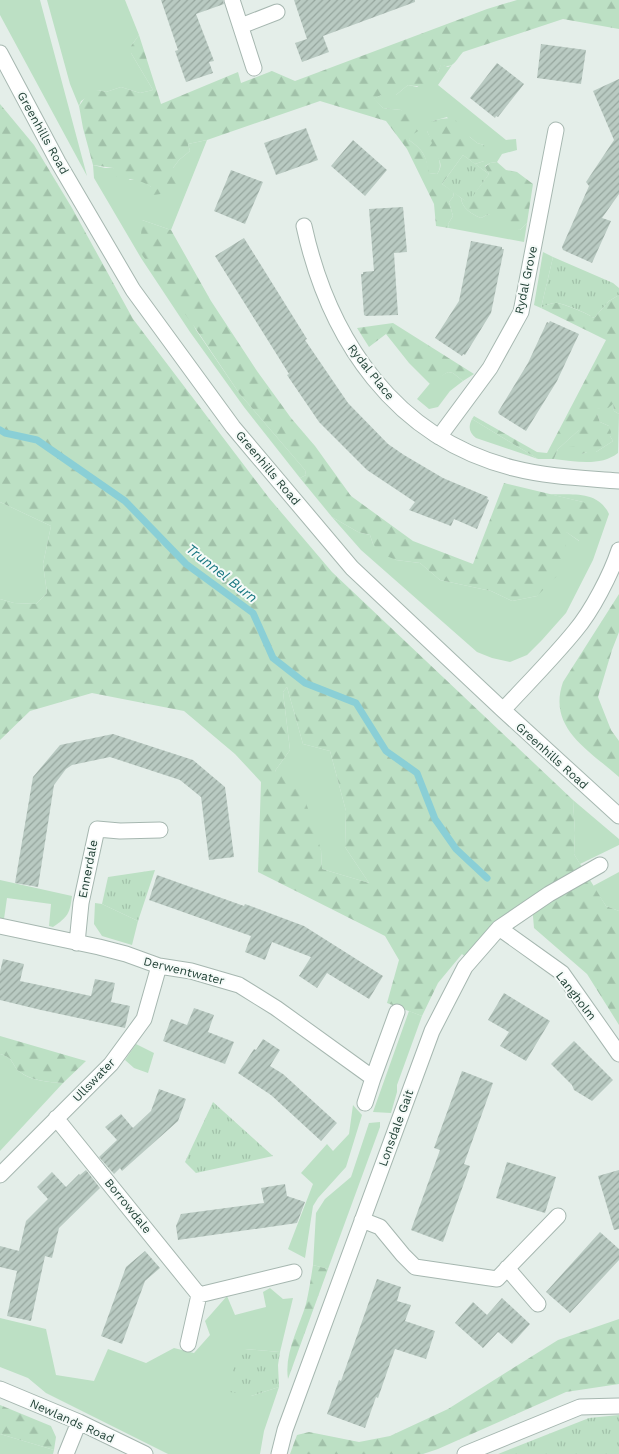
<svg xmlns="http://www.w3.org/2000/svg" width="619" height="1454" font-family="'Work Sans',sans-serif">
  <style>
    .grass { fill: #bce0c4 }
    .forest { fill: url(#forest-firs); fill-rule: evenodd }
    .park { fill: url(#park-tufts) }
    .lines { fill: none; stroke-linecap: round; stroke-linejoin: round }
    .stream { stroke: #8acfd6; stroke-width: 7 }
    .building { fill: url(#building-hatch) }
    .minor-casing { stroke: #a6b7b0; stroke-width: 17 }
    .minor { stroke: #fff; stroke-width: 15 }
    .labels { text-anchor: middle; stroke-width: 4; stroke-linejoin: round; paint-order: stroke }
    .street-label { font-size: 12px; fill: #224237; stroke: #f5faf8 }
    .water-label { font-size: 14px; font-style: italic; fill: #187781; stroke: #f5faf8 }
  </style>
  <defs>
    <pattern id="forest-firs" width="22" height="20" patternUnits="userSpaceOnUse" patternTransform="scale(1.25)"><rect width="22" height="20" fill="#bce0c4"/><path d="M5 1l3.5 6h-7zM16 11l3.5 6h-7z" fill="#a1c1a9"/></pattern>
    <pattern id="park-tufts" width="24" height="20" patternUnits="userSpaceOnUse" patternTransform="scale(1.25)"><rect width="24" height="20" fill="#bce0c4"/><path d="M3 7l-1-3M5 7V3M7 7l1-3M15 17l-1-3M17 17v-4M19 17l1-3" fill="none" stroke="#a1c1a9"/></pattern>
    <pattern id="building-hatch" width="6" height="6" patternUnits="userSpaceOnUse" patternTransform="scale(1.25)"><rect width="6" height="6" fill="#b9cac2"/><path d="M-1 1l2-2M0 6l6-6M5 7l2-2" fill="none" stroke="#96a69e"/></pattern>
  </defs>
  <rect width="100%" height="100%" fill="#e4eee9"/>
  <path class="grass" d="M0,0H40L87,176L0,15Z
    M47,0H125L139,35L131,46V53L153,90L140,93L121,87L106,92L98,90L81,101L79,106L70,84Z
    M441,64L448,67L452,65L438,85L506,140L516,139L517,150L502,154L497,162L490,163L485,166L489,174L475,164L484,161V145L477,143L470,137L458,134L447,117L433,121L427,131C432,142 446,164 437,174L428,173C426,155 424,151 409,140L412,124L401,110L383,108L373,99L381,95H396L408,85L417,87L438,72Z
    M207,140L171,230L142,220L196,330L239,393L305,470L306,475L300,478L244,407L190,332L141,258L94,178L93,165L105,168H113L130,180H142L151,187L173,168L179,160L190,151L188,144Z
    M454,192L461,198C462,208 471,214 481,218L489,214L520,230L527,223L524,242L449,228L448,224L453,216L449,202L453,197Z
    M543,252L553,257L541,308L534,305Z
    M448,372L453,373L463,381L450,391L438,407L429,409L417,399L432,381Z
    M613,404L614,411L619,414L618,453C600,467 575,461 554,459L558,449L580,429L582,454L587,452H596L613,441L610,436L609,426L600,422L597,414V409Z
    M472,419L538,459L476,438C469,432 468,427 472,419Z
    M549,494C572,495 598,490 609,514L593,560L566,613L542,640L527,655L510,662L492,658L477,652L361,550L332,517L358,532L370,535L373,544L396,560L420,563L440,580L491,591L512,601L537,596L565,531L579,541L583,502Z
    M0,502L51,526L43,564L47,593L36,604L14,603L0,599Z
    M287,687L303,744L330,751L346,811L345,847L369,883L322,869L321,850L275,771L290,750L283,692Z
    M573,800L619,839V845L580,864L574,854L575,833Z
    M619,872V911L606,906L593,886Z
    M0,880L72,896C70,913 68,917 53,927L49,926L51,904L7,898L4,919L0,918Z
    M95,903L102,904L138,921L132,945L102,936L94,924Z
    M409,1011L422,1016L397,1085V1092L391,1113L373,1112Z
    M136,1044L154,1053L148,1073L134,1068L125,1060Z
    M0,1054C15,1058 11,1065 20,1072C31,1081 49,1082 63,1083L0,1151Z
    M353,1105L362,1115L346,1167L318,1198L313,1206L305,1258L288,1249L313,1184L301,1173L327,1144L333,1151L349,1134Z
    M380,1122V1127L328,1269L313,1265L316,1213L325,1199L351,1177L369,1123Z
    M270,1288L283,1299L293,1298L280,1352L245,1349L251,1396L279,1387L264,1431L260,1454H168L46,1393L28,1378L0,1367V1318L46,1329L56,1375L94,1381L108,1349L146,1363L174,1348L194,1353L210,1335L205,1321L227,1296L235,1315L266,1307L263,1292Z
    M0,1434L54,1450L53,1454H0Z"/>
  <path class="forest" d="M517,0H619V29L563,19L463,52C455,61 454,69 441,65C435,81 426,89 408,85L396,95L388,98L381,95L374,99L383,108L401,110L416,117L412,124L418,131L411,136L409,140C424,151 426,155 429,173L437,174C445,164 438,155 428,149L432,143L427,131V124C436,119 445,117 455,119L460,127L458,134L464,132L477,143L484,145L486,156L484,161L475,164L463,155L442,184L454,192L453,197L449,202L453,216L448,224L449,228L436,226L434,204L407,149L386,121L320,101L207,140L188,144L190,151L179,160L173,168L179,176L175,192L153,195L151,187C141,179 130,180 117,177L113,168L93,165L83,128L79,106L89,92L98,90L106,92L121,87L140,93L153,90L131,53V46L139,35L161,104L238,72L241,83L272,71L295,81L487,9Z
    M0,104L34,145L72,208L133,319L269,498L332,572L573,800L575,833L574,854L606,906L619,911V1025L587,974L534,928L532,905L470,961L462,954L438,983L422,1016L387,1003L399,960L385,936L258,872L261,782L235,754L184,711L92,693L30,711L0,740V599L14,603L36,604L47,593L43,564L51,526L0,502ZM287,687L303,744L330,751L346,811L345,847L369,883L322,869L321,850L302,790L275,771L290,750L283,692Z
    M497,162L506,170L517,172L533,184L527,223L520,230C506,227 498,226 489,214L481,218C471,214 462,208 461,198L468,202L489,174L485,167L490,163Z
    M142,220L171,230L211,301L257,371L291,418L315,446L351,496L413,541L473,564L504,483L583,502L601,512C603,529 600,535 590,548L566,532V552L556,577L537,596L512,601L491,591L440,580L420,563L396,560L382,554L373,544L370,535L358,532L332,517L300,478L306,475L305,470L239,393L196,329L140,252Z
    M619,295V414L614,411L613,404L608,408L597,409V414L600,422L609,426L611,432L610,436L613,441L596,452H587L582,454L567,455L564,454L565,451L569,447L581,445L577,436L579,430L558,449L554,459H538L472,419L474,416L537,452L547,453L606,340L541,308C545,305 552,303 556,303C562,303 589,314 594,318L609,301Z
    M393,323L474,374L463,381L453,373L448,372L430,384L409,363L386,334L369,347L357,328Z
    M619,594V632L612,650L598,697L611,730L619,741V777C589,750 547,728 563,682Z
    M0,1036L86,1061L63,1083C49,1082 32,1081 20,1072C11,1065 15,1058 0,1054Z
    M313,1265L328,1269L288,1379C284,1353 299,1328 306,1304C309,1291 311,1278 313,1265Z
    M619,1319V1384L566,1392L438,1449L423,1454H290L297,1435L309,1432L359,1442L390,1436L448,1409L558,1340Z
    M0,1405L51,1426L56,1437L54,1450L0,1434Z"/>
  <path class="park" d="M463,155L489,174L468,203L442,184Z
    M553,257L613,283L619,288V295L609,301L594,318C589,314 563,303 556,303C552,303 545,305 541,308Z
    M155,870L138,921L102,904L108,877Z
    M213,1102L273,1156L196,1173L185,1162Z
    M245,1349L280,1352L278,1365L279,1387L251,1396L230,1392L228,1387L236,1356Z
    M619,1415V1454H498L589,1418Z"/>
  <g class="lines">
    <path class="stream" d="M0,430L5,433L37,440L125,501L186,564L253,613L273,658L305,683L356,703L386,751L417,773L435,819L456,849L487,878"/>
  </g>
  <path class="building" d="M161,0H223L224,4L196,14L214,61L209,62L213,73L186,82L175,51L178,50Z
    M294,0H415V2L323,36L329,52L302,62L295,43L307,39Z
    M541,44L586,50L581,84L537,78Z
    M497,63L524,84L498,117L496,116L495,118L470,98Z
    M619,79V194L602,218L611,221L592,263L563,250L562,247L589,186L586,182L614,140L593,91Z
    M306,128L318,160L276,175L264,143Z
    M353,140L387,170L365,196L331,166Z
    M231,170L263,182L245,224L214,211Z
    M403,207L407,252L394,253L398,315L366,316L364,315L361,274H363V272L374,271L369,209Z
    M244,238L307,339L305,340L348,403L388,444L404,455L443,478L488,497L487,499L489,500L477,529L454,519L451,526L409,510L415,502L367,470L319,422L287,375L289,374L215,256Z
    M471,241L502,247V249H504L491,313L465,355L463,354L462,356L435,338L459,301Z
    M550,321L579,334L557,381L526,431L499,414L498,412L528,363L547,322L549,323Z
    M113,734L193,760L225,787L234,857L209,860L201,797L180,780L110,757L72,765L66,769L54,785L38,887L15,883L33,777L60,745Z
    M157,875L244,906L245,904L304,926L383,976L369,999L327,973L317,988L299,976L311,957L272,942L265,960L245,952L251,936L149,900Z
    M3,959L24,964L20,981L91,996L95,979L115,983L111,1002L130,1006L125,1028L41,1010L0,1000V972Z
    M504,993L550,1021L526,1061L500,1046L509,1032L488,1020Z
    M194,1008L214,1015L208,1032L234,1042L225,1064L163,1041L171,1019L187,1025Z
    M263,1039L280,1050L270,1066L283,1074L337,1123L321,1141L271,1095L238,1073L254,1049L256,1050Z
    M574,1041L613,1080L592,1101L574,1090L572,1085L551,1064Z
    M462,1071L493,1083L464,1164L470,1166L443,1242L411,1230L440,1150L434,1148Z
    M159,1089L186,1099L178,1121L122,1171L120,1168L114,1174L99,1157L117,1140L105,1127L121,1114L133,1128L151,1111Z
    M507,1162L556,1177L545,1213L496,1198Z
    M86,1170L100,1188L59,1228L52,1258L45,1256L31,1321L7,1316L17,1271L0,1267V1246L19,1251L26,1221L48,1199L37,1187L52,1172L66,1187L79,1174L80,1175Z
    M619,1170V1229L614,1230L598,1176Z
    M285,1184L287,1196L305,1202L297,1223L178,1240L176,1226L181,1214L264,1203L261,1188Z
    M600,1232L619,1249V1260L570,1313L546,1292Z
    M145,1251L160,1268L145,1281L122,1344L101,1336L126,1267Z
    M377,1279L401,1287L397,1301L411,1305L405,1321L435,1331L426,1359L395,1349L378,1398L376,1397L365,1428L327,1414L339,1380L341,1381Z
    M502,1298L530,1324L512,1344L498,1332L483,1348L455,1323L473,1302L487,1315Z"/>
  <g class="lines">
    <defs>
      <path id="minor" d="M232,0L254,68
        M241,26L277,12
        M0,53L58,162L133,290L233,427L352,568L503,710L619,816
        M304,226C329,340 395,438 513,468C548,477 583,478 619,481
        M439,437L490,368L521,312L556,130
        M503,710C527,684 553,658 575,631C592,611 611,574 619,550
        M0,926L99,947L126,954L159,966L191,971L239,985L276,1008L373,1078L397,1012
        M499,928L562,973L619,1054
        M77,943L81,903L97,829L120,831L160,830
        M365,1103L373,1078
        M56,1118L199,1295L294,1272
        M0,1175L111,1064L144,1019L159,966
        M362,1220L380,1227L403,1255L415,1267L497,1279L558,1216
        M507,1268L538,1304
        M188,1344L199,1295
        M0,1389L79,1422L145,1454
        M66,1454L79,1422
        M279,1454L285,1430L432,1031L465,967L499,928L549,894L600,865
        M465,1454L580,1407L619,1406"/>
    </defs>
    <use href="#minor" class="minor-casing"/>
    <use href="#minor" class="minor"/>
  </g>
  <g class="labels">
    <g class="street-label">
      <text transform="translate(43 133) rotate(61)" y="4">Greenhills Road</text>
      <text transform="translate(526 280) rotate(-78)" y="4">Rydal Grove</text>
      <text transform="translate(371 372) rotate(52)" y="4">Rydal Place</text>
      <text transform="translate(268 468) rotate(50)" y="4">Greenhills Road</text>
      <text transform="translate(552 756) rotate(42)" y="4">Greenhills Road</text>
      <text transform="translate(88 869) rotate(-79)" y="4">Ennerdale</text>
      <text transform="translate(184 971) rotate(14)" y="4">Derwentwater</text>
      <text transform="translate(576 996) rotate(52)" y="4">Langholm</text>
      <text transform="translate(94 1080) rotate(-46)" y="4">Ullswater</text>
      <text transform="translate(396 1128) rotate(-70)" y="4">Lonsdale Gait</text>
      <text transform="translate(128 1206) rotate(51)" y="4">Borrowdale</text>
      <text transform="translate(72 1421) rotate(24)" y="4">Newlands Road</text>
    </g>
    <g class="water-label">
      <text transform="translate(222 573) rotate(38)" y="5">Trunnel Burn</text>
    </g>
  </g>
</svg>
